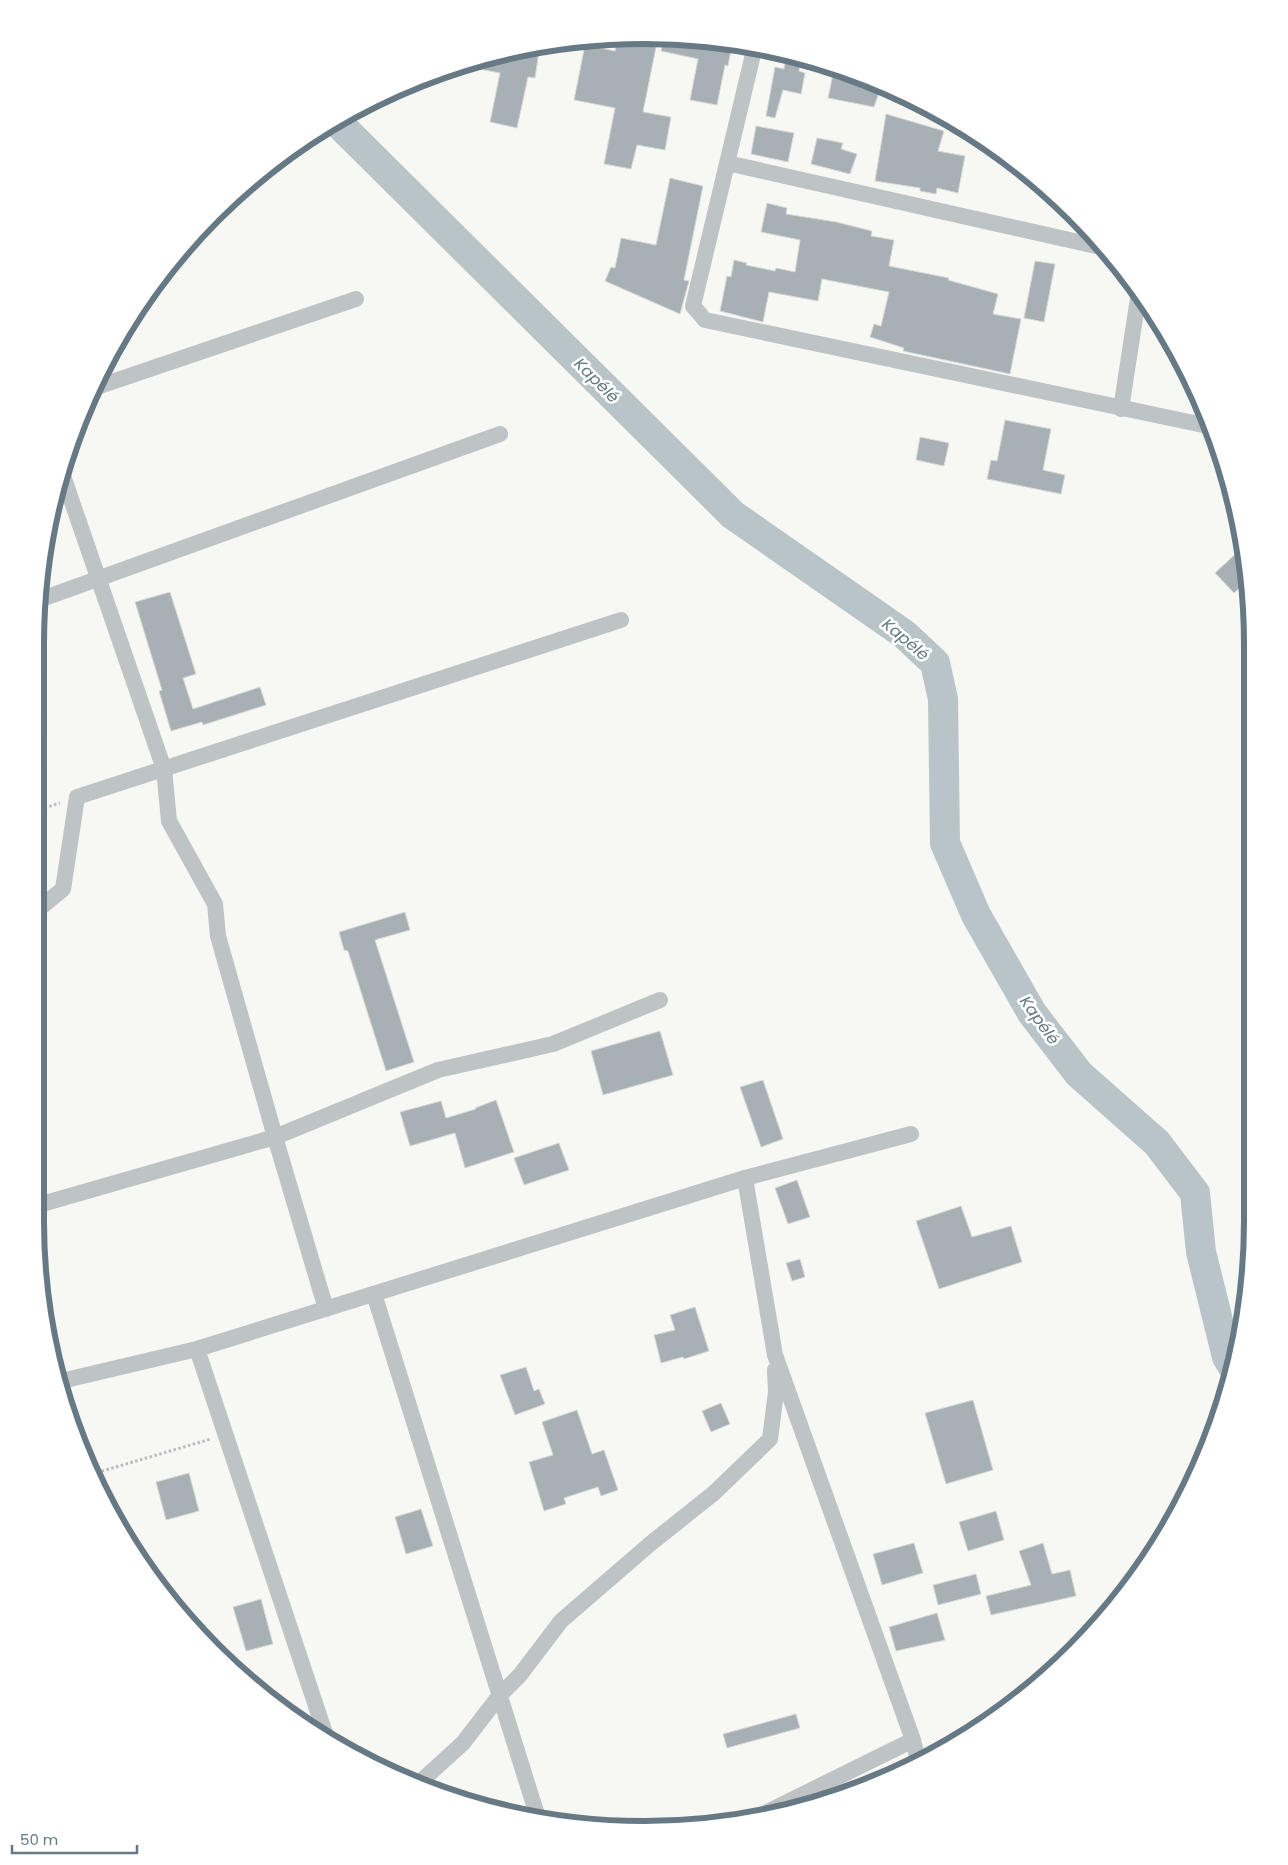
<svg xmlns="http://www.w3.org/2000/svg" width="1288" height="1865" font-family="Poppins,sans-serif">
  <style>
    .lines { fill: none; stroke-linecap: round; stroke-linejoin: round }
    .river { stroke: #b8c4c8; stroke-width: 30 }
    .building { fill: #a7b0b5; stroke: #d9d9d7 }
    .path { stroke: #b9bcbe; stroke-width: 3; stroke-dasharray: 2.5 2.5; stroke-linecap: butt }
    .minor { stroke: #bec3c6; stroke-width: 16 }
    .labels { text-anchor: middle; stroke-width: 5; stroke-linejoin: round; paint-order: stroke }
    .water-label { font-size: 16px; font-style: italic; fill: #637a80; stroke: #fff }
    .rim { fill: none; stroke: #677984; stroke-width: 6 }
  </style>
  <rect width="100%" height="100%" fill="#f7f7f4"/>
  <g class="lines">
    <path class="river" d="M336,121L733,515L904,634L935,663L943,699L945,843L976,915L1032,1013L1079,1074L1157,1143L1195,1193L1201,1252L1227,1357L1233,1367"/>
  </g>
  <path class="building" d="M664,37L732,44L728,66L725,65L717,105L690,100L698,59L661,51Z
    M617,40L656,47L643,112L671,117L665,150L637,145L631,169L604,164L615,108L574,100L585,45L615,51Z
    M540,45L535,78L528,77L517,128L490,122L500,73L463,66L525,47Z
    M785,62L800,64L799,71L805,73L801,94L783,90L775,118L766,116L775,67L784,69Z
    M833,74L882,84L874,107L828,98Z
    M886,114L944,131L938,151L965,156L958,193L937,188L936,194L920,191V188L875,181Z
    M756,126L794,133L788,162L751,154Z
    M817,138L843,143L841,149L857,154L850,174L811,164Z
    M670,178L703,186L684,280L689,281L680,314L605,281L611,267L615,268L621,238L656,245Z
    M767,203L787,208L786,214L836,222L872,231L871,236L894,240L889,266L949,278L948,280L998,294L993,314L1021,319L1010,374L903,351L904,348L870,337L874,324L881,326L889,292L822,279L818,301L769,292L763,322L720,311L727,276L731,277L734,260L747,263L746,265L775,271L776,268L795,272L800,240L761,232Z
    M1035,261L1055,264L1044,322L1024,318Z
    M1005,420L1051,429L1043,470L1065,475L1061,494L987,479L991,460L997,461Z
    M920,437L949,443L944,466L916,460Z
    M1243,547L1247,581L1234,593L1215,573Z
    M170,592L196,674L183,678L193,709L260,687L266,705L203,725L202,722L171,731L159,691L162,690L135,602Z
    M405,912L410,930L375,940L414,1062L386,1071L348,951L344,950L339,932Z
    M660,1031L673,1075L603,1095L591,1051Z
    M763,1080L783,1139L761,1147L740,1087Z
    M496,1100L514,1152L465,1168L455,1133L410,1146L400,1112L441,1101L446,1118L476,1109L475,1108Z
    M559,1143L569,1170L524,1185L514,1158Z
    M797,1180L810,1217L788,1224L775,1188Z
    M961,1206L972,1237L1011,1226L1022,1262L939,1289L916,1221Z
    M800,1259L805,1277L792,1281L786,1263Z
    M695,1307L709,1351L684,1359L683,1357L661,1363L654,1335L675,1330L670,1315Z
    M526,1367L534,1391L539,1389L545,1404L515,1415L500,1375Z
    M973,1400L993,1470L946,1484L925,1413Z
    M721,1403L730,1424L711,1432L702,1411Z
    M577,1410L592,1454L604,1450L618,1490L601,1496L598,1487L564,1498L566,1504L544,1511L529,1462L553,1455L542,1422Z
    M189,1473L199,1511L166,1520L156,1482Z
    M421,1509L433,1546L406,1554L395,1517Z
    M996,1511L1004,1540L968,1551L959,1522Z
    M914,1543L923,1573L882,1585L873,1554Z
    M1043,1543L1052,1574L1070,1570L1076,1596L991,1615L986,1596L1031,1585L1019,1551Z
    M976,1574L981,1594L938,1605L933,1585Z
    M261,1599L273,1644L246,1651L233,1607Z
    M937,1613L945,1640L896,1651L889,1627Z
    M796,1714L800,1728L727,1748L723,1734Z"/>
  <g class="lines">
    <path class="path" d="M35,811L60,803
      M92,1474L211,1439"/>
    <path class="minor" d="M755,46L693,306L705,320L1208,426
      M727,163L1105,248
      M94,388L356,299
      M1121,409L1139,292
      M61,470L164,769L169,821L215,904L218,936L275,1137L326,1309
      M39,600L500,434
      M35,912L63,889L77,797L621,620
      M745,1178L775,1355L913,1740L919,1764
      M35,1206L275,1137L438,1070L553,1044L660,1000
      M374,1294L538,1818
      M197,1349L327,1739
      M57,1382L197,1349L745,1178L911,1134
      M417,1785L463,1743L500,1695L520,1675L561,1621L650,1544L714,1493L770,1439L776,1392L775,1370
      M753,1819L913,1740"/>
  </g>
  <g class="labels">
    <g class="water-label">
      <text transform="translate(597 380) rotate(45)" y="6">Kapélé</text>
      <text transform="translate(906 639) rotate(40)" y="6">Kapélé</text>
      <text transform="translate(1040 1020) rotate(55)" y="6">Kapélé</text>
    </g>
  </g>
  <path d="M0 0H1288V1865H0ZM644 44H644A600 600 0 0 1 1244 644V1221A600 600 0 0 1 644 1821H644A600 600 0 0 1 44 1221V644A600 600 0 0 1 644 44Z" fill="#fff" fill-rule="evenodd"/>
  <path class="rim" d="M644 44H644A600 600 0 0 1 1244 644V1221A600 600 0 0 1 644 1821H644A600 600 0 0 1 44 1221V644A600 600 0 0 1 644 44Z"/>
  <path d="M12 1845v8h125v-8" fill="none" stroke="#677984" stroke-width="2.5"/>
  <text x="20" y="1845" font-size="15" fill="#677984" stroke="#ffffff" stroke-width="4" paint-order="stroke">50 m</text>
</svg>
